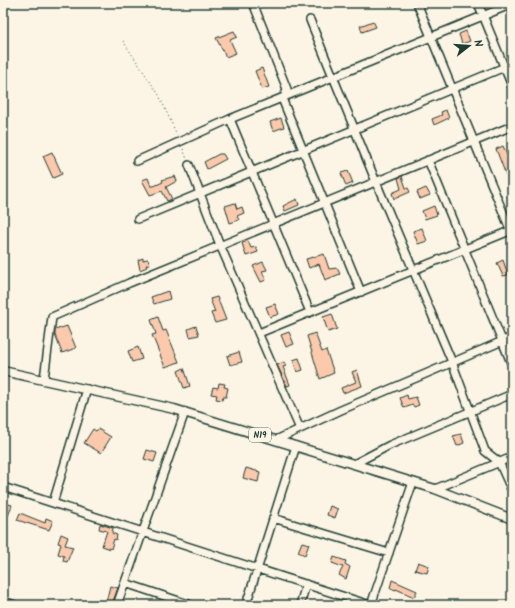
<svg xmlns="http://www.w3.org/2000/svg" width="515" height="608" font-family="Kalam,sans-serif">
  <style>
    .building { fill: #fcc9ac; stroke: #1f3d34 }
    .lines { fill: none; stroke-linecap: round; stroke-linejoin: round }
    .minor-casing { stroke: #1f3d34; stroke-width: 10 }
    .major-casing { stroke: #1f3d34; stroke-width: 11 }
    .path { stroke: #1f3d34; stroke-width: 1; stroke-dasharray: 1 3; stroke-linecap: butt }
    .minor { stroke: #fcf5e5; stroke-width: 7 }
    .major { stroke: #fcf5e5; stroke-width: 8 }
    .labels { text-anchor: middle; stroke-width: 3.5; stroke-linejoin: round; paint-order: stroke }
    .shield { fill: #fcf5e5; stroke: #617469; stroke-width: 1 }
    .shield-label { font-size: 9px; font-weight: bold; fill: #1f3d34 }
  </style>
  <rect width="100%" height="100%" fill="#fcf5e5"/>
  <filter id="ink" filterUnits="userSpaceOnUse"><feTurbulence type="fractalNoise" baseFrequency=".025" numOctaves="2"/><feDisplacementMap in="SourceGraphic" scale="8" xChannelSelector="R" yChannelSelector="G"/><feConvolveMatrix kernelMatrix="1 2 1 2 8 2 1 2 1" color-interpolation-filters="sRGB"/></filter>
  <g filter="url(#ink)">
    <path class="building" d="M373,21L376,27L362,32L360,26Z
      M234,31L237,37L230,40L236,53L226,57L216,38Z
      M466,31L470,41L462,44L459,34Z
      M262,68L269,87L262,89L255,71Z
      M446,110L449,118L434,125L432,119L442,115L441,112Z
      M281,118L284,127L273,131L270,122Z
      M503,146L512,166V191L496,149Z
      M52,152L62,174L53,178L43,156Z
      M219,154H223L226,159L207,169L204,162Z
      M348,171L353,183L346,186L341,173Z
      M175,176L177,181L166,187L172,199L167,201L162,191L150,195L142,180L148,178L151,186H154L163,182L162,180Z
      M402,176L406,188H408L410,192L394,199L392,193L401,189L398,178Z
      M426,188L430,195L420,199L417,192Z
      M297,199L299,205L285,211L283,206Z
      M235,203L237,209L242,207L244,213L237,216L239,220L230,223L225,206Z
      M434,206L437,215L425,219L422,211Z
      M422,228L427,241L418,244L413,231Z
      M248,241L251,248L256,247L258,252L246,256L242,243Z
      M324,254L329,269L337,268L340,274L325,280L319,264L309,268L306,259Z
      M143,258V260L148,259L150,264L146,265L147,267L140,270L138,260Z
      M503,260L508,275L503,276L497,263Z
      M263,262L267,270L262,271L266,280L261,282L253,266Z
      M168,291L170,299L154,304L151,297Z
      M217,297L226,320L215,323L211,313L215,312L210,299Z
      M275,304L279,314L270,317L266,307Z
      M332,314L337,329L328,332L323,317Z
      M158,317L163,331L166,330L179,362L165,367L152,335L156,334L151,320Z
      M67,326L76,348L62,353L55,335V330Z
      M196,326L199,335L190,337L188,329Z
      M289,332L294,344L286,347L281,335Z
      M315,333L322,352L326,350L334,373L320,379L307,336Z
      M138,347L142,359L132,362L128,351Z
      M239,352L242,362L230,365L227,356Z
      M299,358L303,370L297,372L293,360Z
      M284,362L286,366L283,367L290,385L287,386L277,365Z
      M184,368L190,386L184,388L178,371Z
      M357,370L362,386L343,393L341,388L356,382L352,372Z
      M219,383L225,384L224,387L228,388L226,397H223L222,400L216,399L217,395L211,394L213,387L218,388Z
      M407,395L408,399L416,397L419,405L414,407L413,405L404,408L400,398Z
      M93,429L96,431L98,429L111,437L101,453L84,443Z
      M461,434L464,443L457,446L453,436Z
      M147,450L157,453L154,462L144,459Z
      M246,468L260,472L258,482L243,478Z
      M4,503L12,505L8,516L3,514Z
      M330,506L338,509L335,518L327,515Z
      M20,513L45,523L46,518L53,521L49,530L17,520Z
      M100,524L113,528L112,533L117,535L116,540L114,539L111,549L102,546L107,531L99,529Z
      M61,534L68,537L65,545L73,547L67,562L63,561L64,556L58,554L61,544L58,543Z
      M302,542L309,544L305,555L298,552Z
      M334,557L346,561L345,564L350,567L346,579L339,575L343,567L332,563Z
      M418,562L429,566L427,573L415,570Z
      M392,580L417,591L414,597L396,589V590L390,588Z
      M110,586L118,588L112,604L106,602Z"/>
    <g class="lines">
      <defs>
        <path id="minor" d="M253,3L287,89L283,101L361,292
          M417,3L512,234
          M478,3L512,86
          M310,20L376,182L452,362L485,451L499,462L512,491
          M230,119L310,312
          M428,160L512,365
          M137,161L230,119L512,4
          M189,165L220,245L300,429
          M138,219L512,64
          M259,333L512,230
          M44,379L52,317L129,283L512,126
          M276,440L341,410L512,337
          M354,464L390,445L512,394
          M3,487L370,605
          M435,489L512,457
          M53,503L87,389
          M273,518L389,553
          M125,583L191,605
          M3,601L15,605
          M117,605L185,412
          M246,605L296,446
          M300,605L306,584
          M371,605L413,482"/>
        <path id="major" d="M3,371L174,409L435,489L512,519"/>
      </defs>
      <use href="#minor" class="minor-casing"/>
      <use href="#major" class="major-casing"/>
      <path class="path" d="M123,41L159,95L177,135
        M183,149L187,159"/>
      <use href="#minor" class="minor"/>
      <use href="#major" class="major"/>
    </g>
  </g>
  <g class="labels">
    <rect class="shield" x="249" y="428" width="22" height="14" rx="3"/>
    <g class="shield-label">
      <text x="260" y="438">N19</text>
    </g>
  </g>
  <rect width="515" height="608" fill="none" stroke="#fcf5e5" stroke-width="16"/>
  <rect x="8" y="8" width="499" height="592" fill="none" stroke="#1f3d34" stroke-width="1.5" filter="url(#ink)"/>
  <g transform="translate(469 46) rotate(73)" stroke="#fcf5e5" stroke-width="3" paint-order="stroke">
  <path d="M0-3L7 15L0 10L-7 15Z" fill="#1f3d34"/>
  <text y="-6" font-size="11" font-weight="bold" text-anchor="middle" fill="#1f3d34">N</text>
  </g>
</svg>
